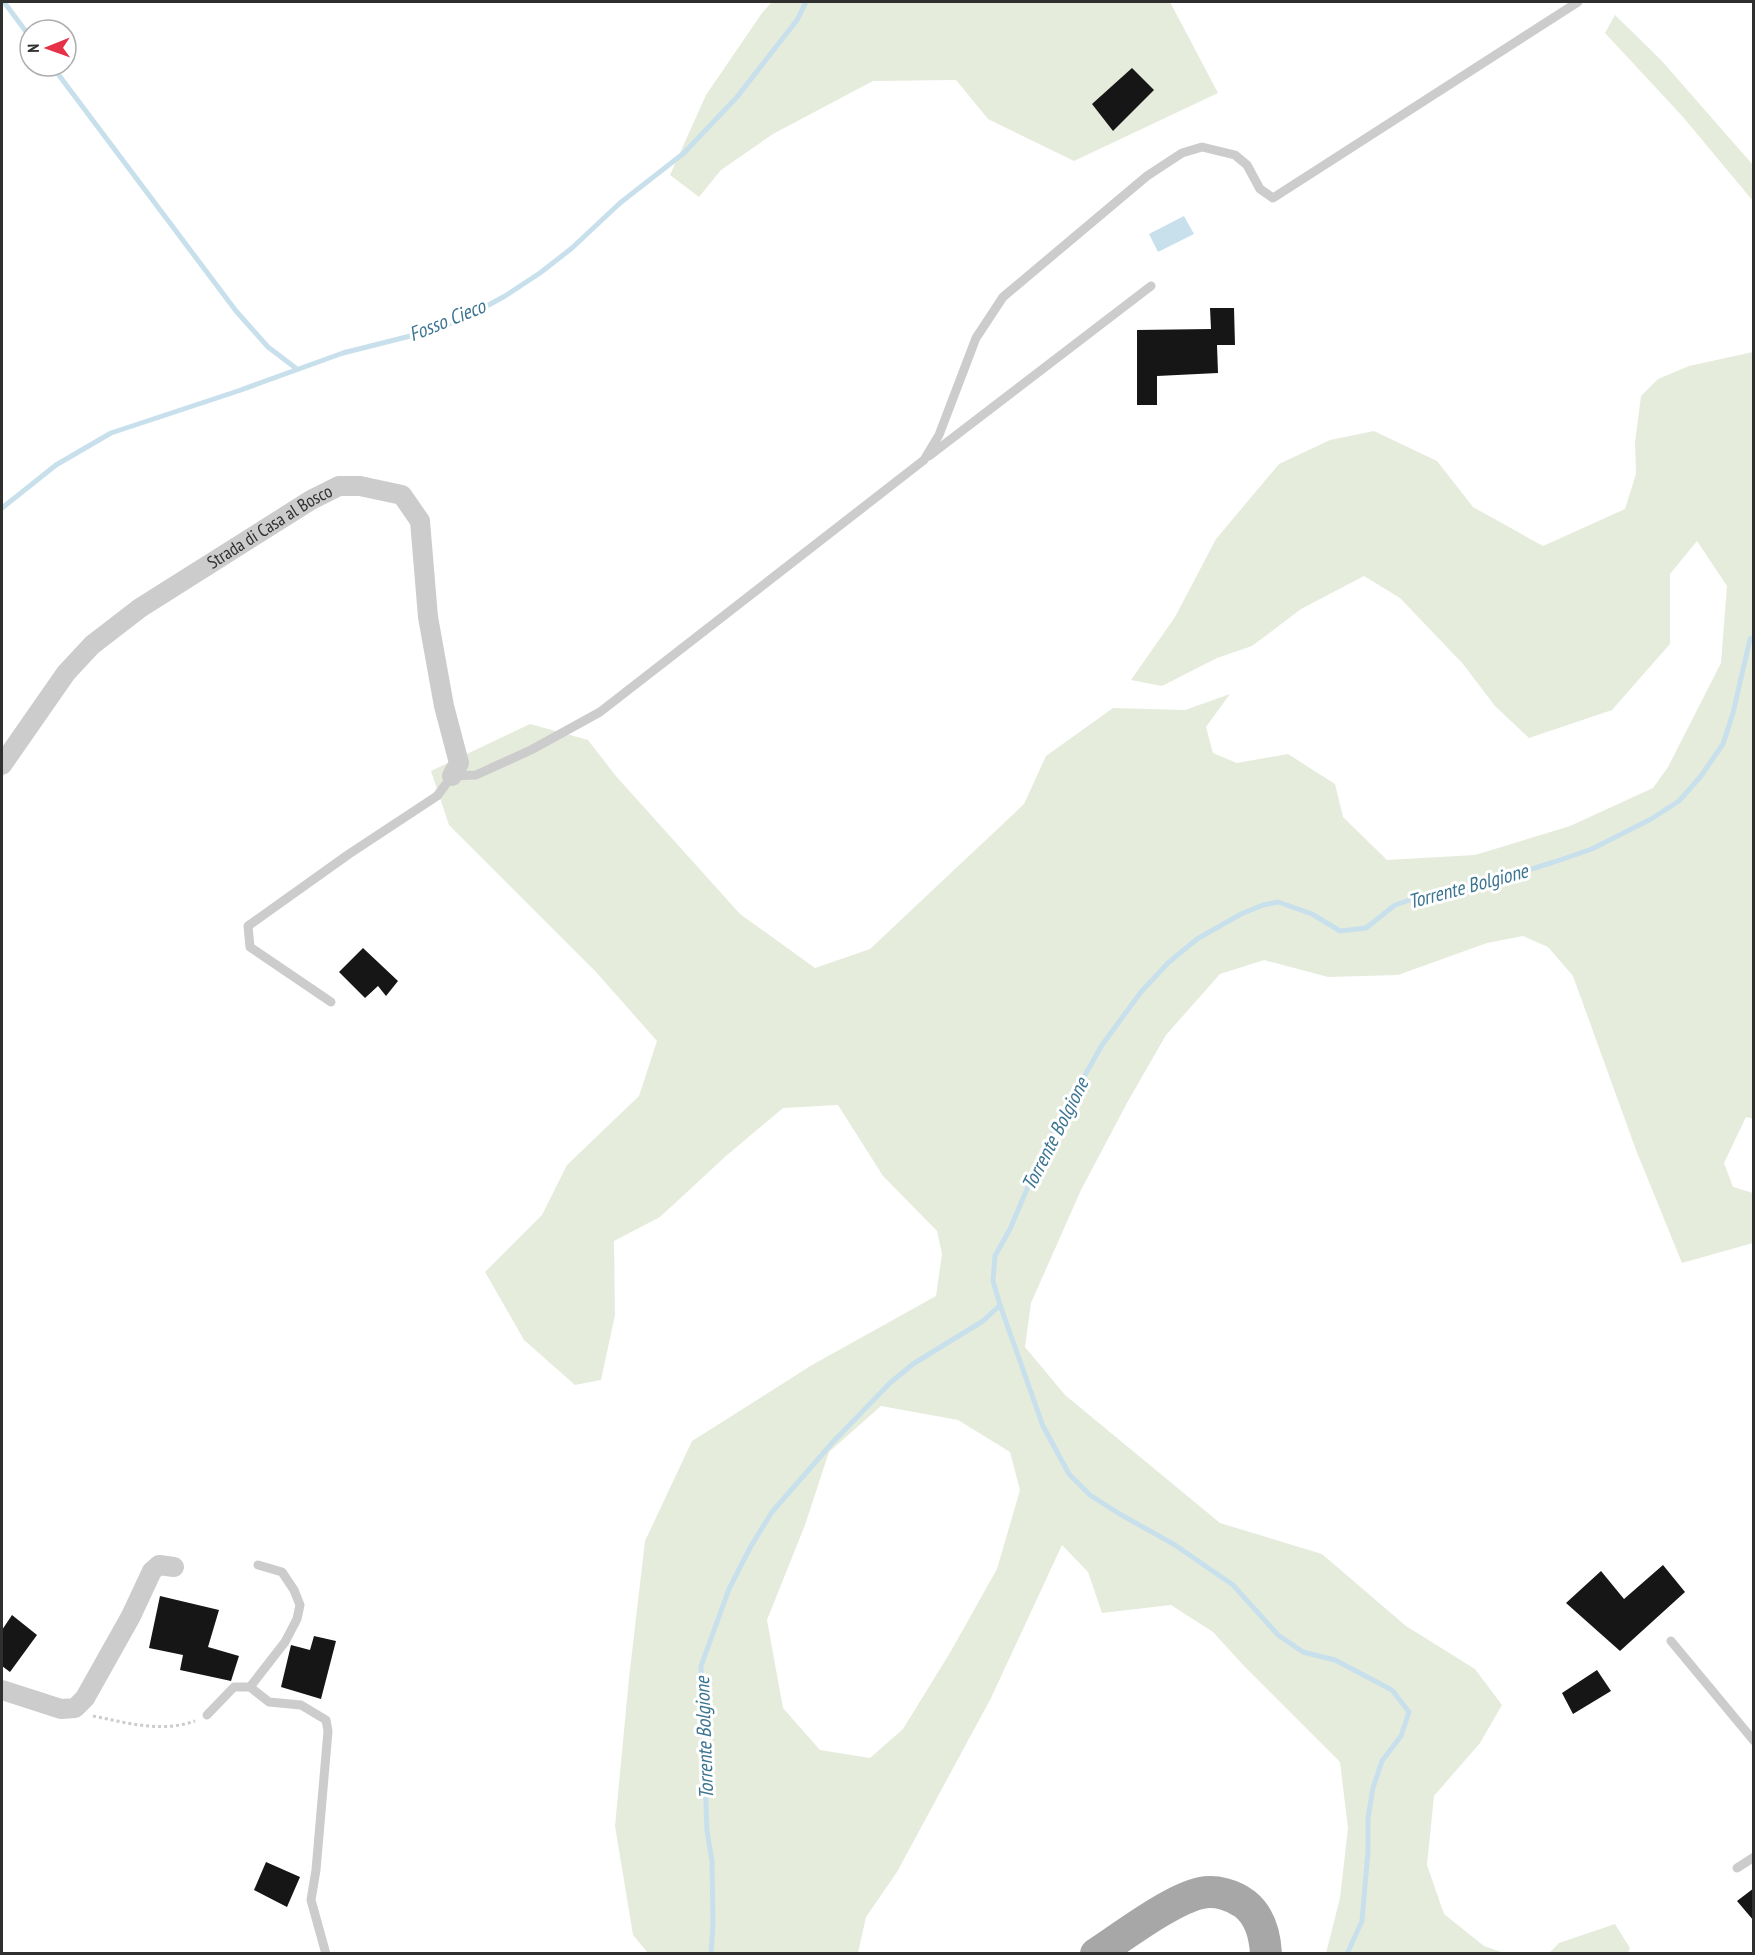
<svg xmlns="http://www.w3.org/2000/svg" width="1755" height="1955" font-family="'PT Sans Narrow',sans-serif">
  <style>
    .green { fill: #e6ecdc; fill-rule: evenodd }
    .water { fill: #c8e0ec }
    .lines { fill: none; stroke-linecap: round; stroke-linejoin: round }
    .stream { stroke: #c8e0ec; stroke-width: 5 }
    .building { fill: #161616 }
    .path { stroke: #ccc; stroke-width: 3; stroke-dasharray: 3 3; stroke-linecap: butt }
    .lane { stroke: #ccc; stroke-width: 9 }
    .street { stroke: #ccc; stroke-width: 20 }
    .primary { stroke: #a7a7a7; stroke-width: 32 }
    .labels { text-anchor: middle; stroke-width: 6; stroke-linejoin: round; paint-order: stroke }
    .street-label { font-size: 18px; fill: #2f2f2f; stroke: #fff }
    .water-label { font-size: 20px; font-style: italic; fill: #3c7592; stroke: #fff }
  </style>
  <rect width="100%" height="100%" fill="#fff"/>
  <path class="green" d="M772,2H1170L1218,93L1074,161L988,119L956,80L873,81L773,134L721,170L699,197L670,175L706,95L762,13Z
    M1615,15L1661,60L1753,165V201L1683,117L1605,33Z
    M1753,352L1754,1119L1746,1117L1724,1163L1733,1187L1753,1193V1243L1682,1263L1636,1150L1573,976L1548,947L1523,936L1487,943L1398,975L1328,977L1264,960L1220,974L1166,1035L1127,1103L1081,1190L1031,1303L1025,1347L1065,1395L1220,1523L1322,1554L1406,1626L1475,1669L1502,1705L1480,1743L1434,1796L1427,1865L1444,1914L1484,1946L1504,1953H1326L1340,1898L1348,1828L1340,1762L1244,1666L1213,1632L1171,1605L1102,1613L1088,1572L1062,1545L991,1698L897,1872L866,1917L858,1953H648L633,1935L615,1826L629,1678L645,1541L692,1441L812,1365L936,1296L942,1254L937,1231L883,1176L838,1105L783,1108L726,1156L660,1217L614,1241L615,1315L601,1380L575,1385L524,1340L485,1272L542,1215L567,1165L639,1096L657,1041L596,972L449,825L431,771L530,724L588,740L615,775L740,914L815,968L870,949L1024,804L1046,756L1113,708L1185,710L1230,694L1206,727L1213,753L1237,763L1288,754L1335,784L1343,817L1387,860L1475,855L1570,826L1653,788L1668,767L1721,663L1727,586L1697,541L1670,574V644L1612,710L1529,738L1495,706L1463,664L1400,598L1364,576L1301,609L1252,646L1217,658L1162,686L1131,680L1175,617L1216,539L1279,464L1330,440L1374,431L1437,461L1473,507L1543,546L1625,509L1636,474L1635,442L1641,396L1658,379L1689,366ZM881,1406L958,1420L1010,1452L1020,1490L997,1569L951,1651L903,1729L870,1758L820,1750L783,1708L767,1620L805,1525L829,1452Z
    M1615,1924L1630,1948L1628,1953H1549L1559,1943Z"/>
  <path class="water" d="M1184,216L1194,234L1158,252L1149,234Z"/>
  <g class="lines">
    <path class="stream" d="M4,2L30,37
      M52,66L236,311L268,347L297,369
      M2,508L56,465L111,433L238,391L343,353L434,330L465,318L505,296L540,273L572,248L620,203L684,153L737,97L797,20L806,2
      M711,1954L713,1924L712,1861L707,1831L701,1666L729,1589L751,1546L772,1512L833,1442L890,1383L913,1364L983,1321L1000,1305
      M1347,1954L1362,1921L1368,1851V1818L1373,1788L1382,1761L1401,1736L1409,1712L1392,1690L1335,1660L1303,1652L1278,1635L1233,1585L1175,1545L1118,1513L1090,1495L1069,1474L1043,1426L1000,1305L993,1281L995,1256L1010,1229L1046,1144L1102,1045L1141,992L1168,963L1197,939L1241,914L1263,905L1278,902L1312,914L1340,931L1366,928L1395,905L1424,895H1448L1554,862L1592,849L1651,819L1679,801L1701,776L1723,744L1733,713L1750,639L1754,637"/>
  </g>
  <path class="building" d="M1132,68L1154,90L1113,131L1092,104Z
    M1210,308H1234L1235,345H1217L1218,373L1157,376V405H1137V330L1211,329Z
    M363,948L398,981L386,996L378,986L365,998L339,972Z
    M1663,1565L1685,1592L1620,1651L1566,1603L1601,1571L1624,1599Z
    M160,1596L219,1610L208,1647L239,1656L231,1681L180,1670L183,1655L149,1648Z
    M12,1615L37,1635L10,1672L2,1666V1630Z
    M314,1636L336,1641L321,1699L281,1687L291,1645L310,1650Z
    M1597,1670L1611,1691L1573,1714L1562,1693Z
    M266,1862L300,1877L287,1907L254,1890Z
    M1754,1888V1921L1737,1901Z"/>
  <g class="lines">
    <path class="path" d="M93,1716C128,1723 161,1733 195,1721"/>
    <path class="lane" d="M929,456L1151,286
      M331,1002L250,947L248,926L349,854L437,796L452,776L476,775L531,750L600,712L924,460L939,435L976,338L1003,297L1147,176L1182,153L1202,147L1235,155L1247,165L1260,189L1273,198L1578,2
      M1671,1641L1754,1741
      M250,1687L285,1642L297,1619L300,1605L294,1590L282,1572L258,1565
      M207,1715L234,1687H250L269,1702L301,1705L326,1720L328,1731L316,1870L311,1900L326,1954
      M1737,1868L1754,1857"/>
    <g class="street">
      <path id="s1" d="M2,765L66,673L92,645L140,608L311,500L339,486H360L402,495L420,521L428,617L444,706L459,763L452,776"/>
      <path d="M2,1690L61,1709L75,1708L85,1698L131,1616L152,1571L159,1565L174,1567"/>
    </g>
    <path class="primary" d="M1096,1954C1122,1937 1172,1899 1201,1893C1216,1890 1233,1895 1245,1904C1260,1916 1265,1935 1266,1954"/>
  </g>
  <g class="labels">
    <g class="street-label">
      <text dy="6" stroke="none"><textPath href="#s1" startOffset="364">Strada di Casa al Bosco</textPath></text>
    </g>
    <g class="water-label">
      <text transform="translate(447 320) rotate(-22)" y="7">Fosso Cieco</text>
      <text transform="translate(1468 886) rotate(-15)" y="7">Torrente Bolgione</text>
      <text transform="translate(1055 1134) rotate(-63)" y="7">Torrente Bolgione</text>
      <text transform="translate(704 1738) rotate(-92)" y="7">Torrente Bolgione</text>
    </g>
  </g>
  <rect width="1755" height="1955" fill="none" stroke="#2f2f2f" stroke-width="6"/>
  <g transform="translate(48 48) rotate(269)"><circle r="28" fill="#ffffff" stroke="#acacac" stroke-width="1.5"/>
  <path d="M0-4.5L10 22L0 15L-10 22Z" fill="#e63047"/>
  <text y="-9" font-size="16" font-weight="bold" text-anchor="middle" fill="#2f2f2f">N</text>
  </g>
</svg>
